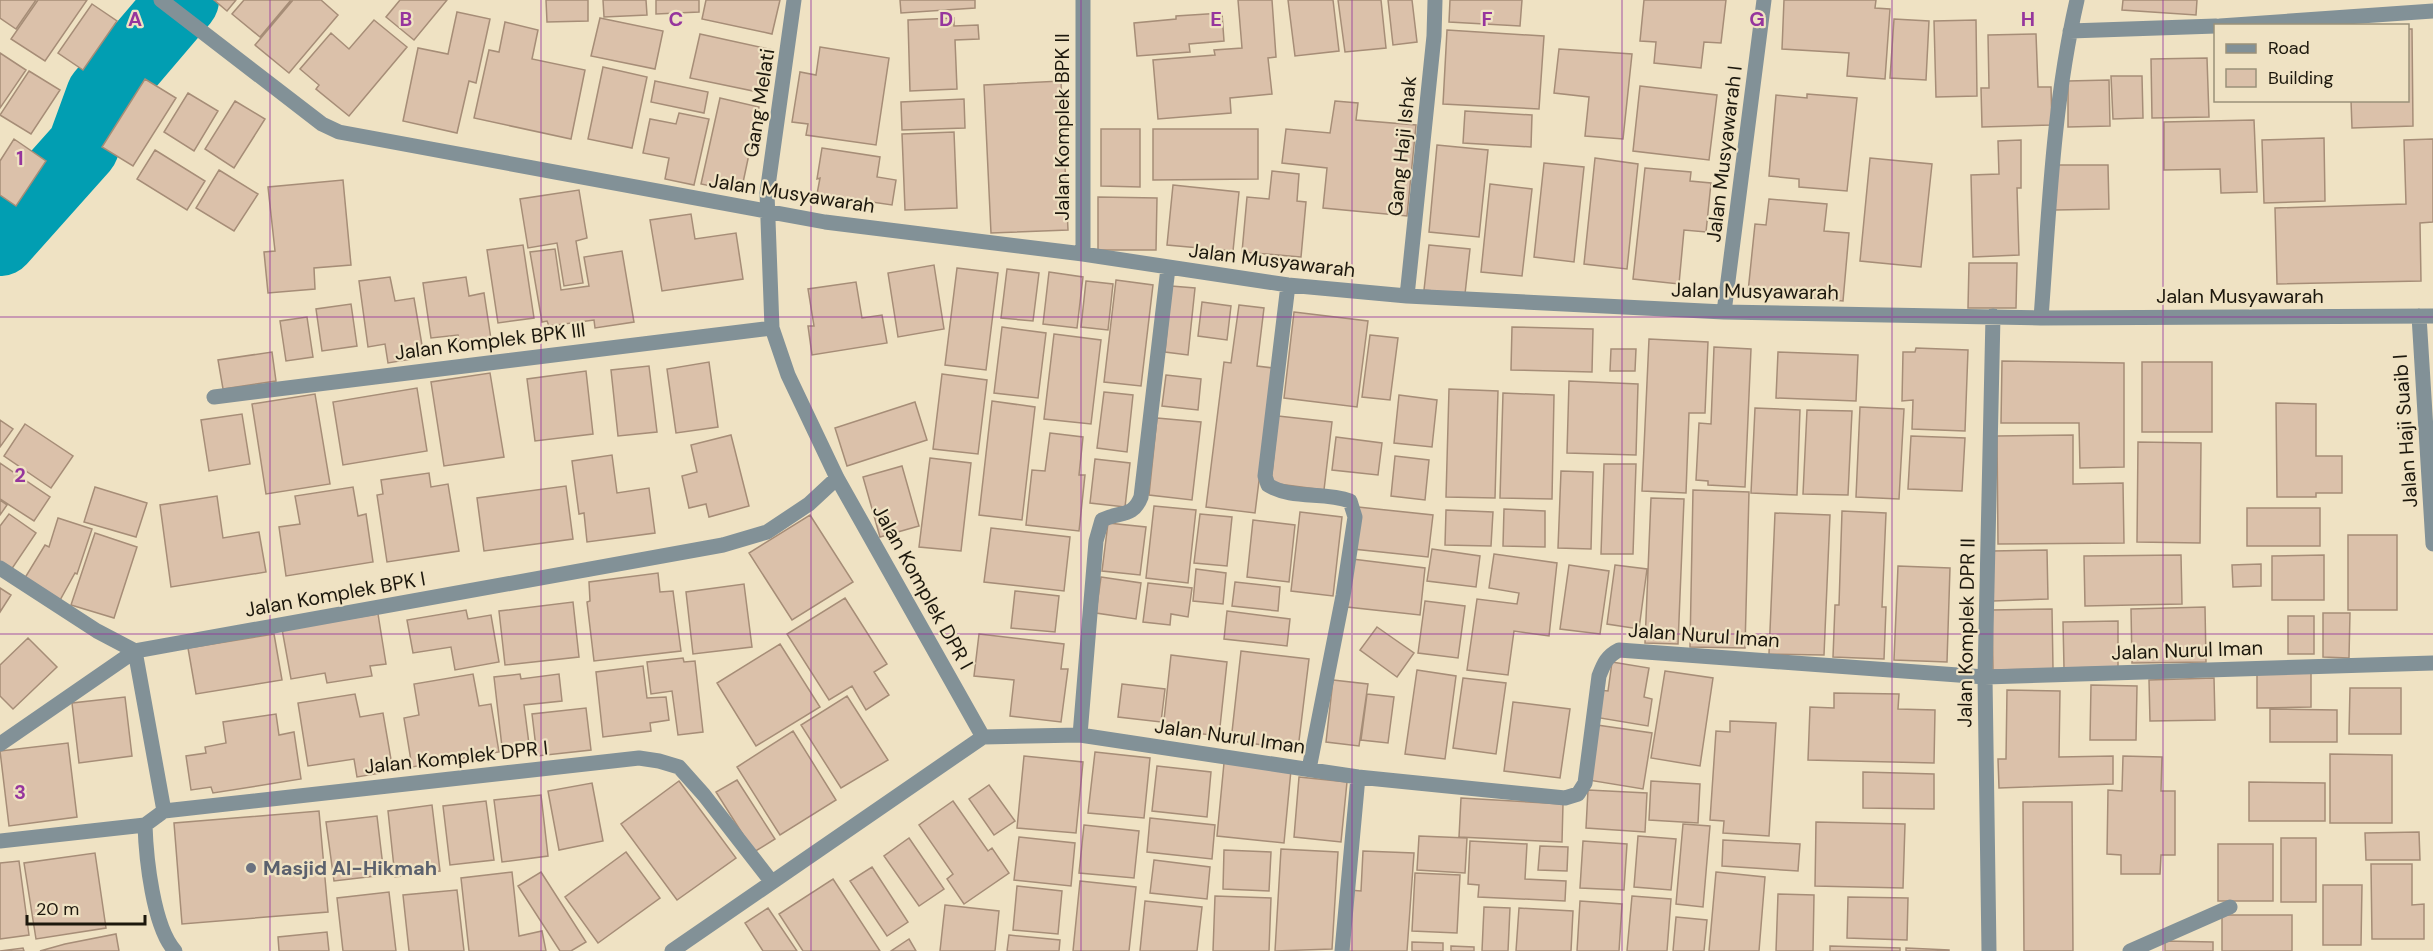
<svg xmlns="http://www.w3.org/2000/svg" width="2433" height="951" font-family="'DM Sans',sans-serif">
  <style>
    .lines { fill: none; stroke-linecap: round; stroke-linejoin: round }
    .river { stroke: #019eb2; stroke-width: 72 }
    .building { fill: #dbc1aa; stroke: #a68d77; stroke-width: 1.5 }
    .minor { stroke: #829197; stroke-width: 15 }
    .grid { fill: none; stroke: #96359d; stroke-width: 1.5; stroke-opacity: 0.55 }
    .worship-dot { fill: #6b7280; stroke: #efe2c3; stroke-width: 2 }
    .labels { text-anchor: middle; stroke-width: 4.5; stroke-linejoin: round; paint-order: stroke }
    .street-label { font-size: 20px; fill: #1d180d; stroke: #efe2c3 }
    .worship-label { font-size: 20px; font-weight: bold; fill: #5b616d; stroke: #efe2c3; text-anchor: start }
    .grid-label { font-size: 20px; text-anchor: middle; font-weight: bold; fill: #96359d; stroke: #efe2c3; stroke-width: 4.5; stroke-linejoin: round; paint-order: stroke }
  </style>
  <rect width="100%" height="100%" fill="#efe2c3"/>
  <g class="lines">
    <path class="river" d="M0,240L83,147L102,95L183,0"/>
  </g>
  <path class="building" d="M0,0H36L16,29L0,18Z
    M38,0H87L45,61L11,39Z
    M214,0H236L227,11Z
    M244,0H291L260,37L232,14Z
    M293,0H321L338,15L289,73L255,45Z
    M400,0H447L414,40L386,17Z
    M546,0H588V21L547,22Z
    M603,0H646L647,15L604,17Z
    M656,0H699V12L656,14Z
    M706,0H780L772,34L702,19Z
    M900,0H975V8L901,13Z
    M1238,0H1272L1276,57L1268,58L1272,94L1230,98L1231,113L1158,119L1153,60L1215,55L1214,50L1242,48Z
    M1288,0H1333L1339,51L1295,56Z
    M1338,0H1381L1386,48L1345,52Z
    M1388,0H1412L1417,42L1393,45Z
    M1450,0H1522L1520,26L1449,22Z
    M1644,0H1726L1721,43L1704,42L1701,68L1654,63L1656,42L1640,41Z
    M1784,0H1876L1875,8L1890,9L1885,79L1847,76L1849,53L1782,49Z
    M2123,0H2197L2196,15L2122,10Z
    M92,4L117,21L83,70L58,53Z
    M457,12L490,19L476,83L469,81L457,133L403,121L418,48L448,54Z
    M1222,13L1224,41L1189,44L1190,52L1137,56L1134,23L1176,19V16Z
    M600,18L663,31L655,69L591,56Z
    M954,18V26L978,25L979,39L955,40L957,89L910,91L908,20Z
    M1894,19L1929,21L1926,80L1890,78Z
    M374,20L407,47L349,116L316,89L319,85L300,69L331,33L349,49Z
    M1976,20L1977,96L1936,97L1934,21Z
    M505,22L538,30L532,59L585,70L571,139L474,118L489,50L499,52Z
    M2408,29H2412L2413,126L2352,128L2351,100H2408Z
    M1447,30L1544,36L1539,109L1443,104Z
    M700,34L773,50L763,93L690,78Z
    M2036,34L2038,87H2051L2052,125L1982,127L1981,88H1989L1988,35Z
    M820,47L889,58L876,145L806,135L808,124L792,122L800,72L816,75Z
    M1559,49L1632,54L1623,139L1585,136L1589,97L1554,93Z
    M0,53L26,70L0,108Z
    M2207,58L2209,117L2152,118L2151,59Z
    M603,67L647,77L632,148L588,139Z
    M29,71L60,90L31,134L0,115Z
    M2111,76H2142L2143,118L2113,119Z
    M145,79L176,98L133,166L102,147Z
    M2109,80L2110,126L2068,127V81Z
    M655,81L708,92L704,113L651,102Z
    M1061,81L1068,230L991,233L984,85Z
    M1640,86L1717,95L1709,160L1633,151Z
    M188,93L218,111L194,151L164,132Z
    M1807,94L1857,98L1847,191L1799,187V179L1769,176L1776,95L1807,98Z
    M720,98L759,107L741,192L701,184Z
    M964,99L965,128L902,130L901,102Z
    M235,101L265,119L234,168L205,149Z
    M1335,101L1358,103L1356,120L1416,125L1407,216L1323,208L1327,168L1282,163L1286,129L1330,133Z
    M1465,111L1532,115L1531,147L1463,143Z
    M679,113L709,119L694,185L665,179L669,158L643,153L650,119L676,124Z
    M2254,120L2257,192L2221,193L2220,169L2164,170V122Z
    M1101,129H1140V187L1101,186Z
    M1153,129H1258V179L1153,180Z
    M954,132L957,208L905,210L902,134Z
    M2324,138L2325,201L2264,203L2262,140Z
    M14,139L46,161L16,206L0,195V161Z
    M2433,139V222L2420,223L2421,281L2277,284L2275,208L2406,204L2404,140Z
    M2021,140V188H2017L2019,255L1973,257L1971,175L1999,174L1998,141Z
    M1437,145L1488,150L1479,237L1429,232Z
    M822,148L880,157L877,177L896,180L892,205L817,194L820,178L817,179Z
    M155,150L205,181L187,210L137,179Z
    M1595,158L1638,164L1627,269L1584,264Z
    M1870,158L1932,164L1921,267L1860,261Z
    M1544,163L1584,167L1574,262L1534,257Z
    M2054,165H2108L2109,209L2055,210Z
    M1645,168L1691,172L1690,181L1711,183L1706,232L1684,230L1679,284L1633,279Z
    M219,170L258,194L234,231L196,208Z
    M1272,171L1299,174L1297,201L1306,202L1301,257L1242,252L1247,197L1269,199Z
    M343,180L351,265L314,268L315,289L268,293L264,252L275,251L268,187Z
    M1490,184L1532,189L1522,276L1481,272Z
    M1173,185L1239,192L1233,251L1167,245Z
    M579,190L587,238L576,241L583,283L564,286L557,243L528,248L520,199Z
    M1098,197L1157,198L1156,250H1098Z
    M1769,199L1827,204L1824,231L1849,233L1843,301L1748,292L1755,224L1766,225Z
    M691,214L695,239L736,233L743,279L662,291L650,220Z
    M523,245L534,318L498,323L487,250Z
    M1429,245L1470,249L1465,294L1424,290Z
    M555,249L561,290L589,286L584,257L622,251L634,322L595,328L594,320L549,326L547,321L542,322L530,252Z
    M1969,263H2017L2016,308H1968Z
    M934,265L944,329L898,337L888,273Z
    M957,268L998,273L986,370L945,365Z
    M1007,269L1039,273L1033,321L1001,318Z
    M1049,272L1083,277L1077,328L1043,324Z
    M390,277L395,301L414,298L424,357L388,363L385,344L368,347L359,281Z
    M466,277L469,296L484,293L491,339L459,344L458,335L431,338L423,283Z
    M1116,280L1153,285L1141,386L1104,382Z
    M1086,281L1113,284L1108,330L1081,327Z
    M856,282L862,318L882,315L887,343L812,355L808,326H814L808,289Z
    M1171,286L1195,288L1188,355L1165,352Z
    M1202,302L1231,306L1227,340L1198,336Z
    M351,304L357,346L322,351L316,309Z
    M1239,305L1264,308L1257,366L1273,368L1255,513L1206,507L1224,362L1231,363Z
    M1294,312L1368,321L1357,407L1284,398Z
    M307,317L313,357L286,361L280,321Z
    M1002,327L1046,333L1038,398L994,393Z
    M1512,327L1593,329L1592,372L1511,370Z
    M1054,334L1101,340L1091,424L1044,419Z
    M1370,335L1398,338L1390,400L1362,397Z
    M1649,339L1708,342L1705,413H1689L1686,493L1642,491Z
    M1714,347L1751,349L1745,487L1708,485V481L1696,480L1699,423L1711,424Z
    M1916,348L1968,350L1965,431L1912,429L1913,400L1902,401L1903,352H1915Z
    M1611,349H1636L1635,371H1610Z
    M272,352L276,381L223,389L218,360Z
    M1778,352L1858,355L1856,401L1776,398Z
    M2002,361L2124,363V467L2080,468L2079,423H2001Z
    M709,362L718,427L676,433L667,369Z
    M2142,362H2212V432H2142Z
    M649,366L657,432L618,436L611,370Z
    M586,371L593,434L535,441L527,379Z
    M490,373L504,457L444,466L431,382Z
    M942,374L987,380L978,454L933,449Z
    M1166,375L1201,379L1198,410L1162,406Z
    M1569,381L1638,384L1636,455L1567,453Z
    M417,388L427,451L343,465L333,402Z
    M1449,389L1498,391L1495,498L1446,497Z
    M1104,392L1133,395L1127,452L1097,448Z
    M1503,393L1554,395L1552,499L1500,498Z
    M315,394L330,484L266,494L252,404Z
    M1399,395L1437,400L1432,447L1394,443Z
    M992,401L1035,407L1022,520L979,515Z
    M915,402L927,440L847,466L835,428Z
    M2276,403L2316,404V456H2342V493H2316V497H2277Z
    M1860,407L1904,409L1899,499L1856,497Z
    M1755,408L1800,410L1797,495L1751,493Z
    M1807,410L1852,411L1848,495L1803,494Z
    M242,414L250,464L209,471L201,420Z
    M1278,416L1332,422L1324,490L1271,483Z
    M1157,418L1201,422L1192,500L1149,495Z
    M0,420L13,429L0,447Z
    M25,424L73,456L51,488L4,456Z
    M1050,433L1083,437L1079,475H1085L1079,531L1026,525L1032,470L1045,471Z
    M731,435L749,506L709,517L706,504L689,508L682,476L697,472L691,445Z
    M2073,435V484L2123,483L2124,543L1998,544L1997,436Z
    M1911,436L1965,438L1962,491L1908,489Z
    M1336,437L1382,443L1378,475L1332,470Z
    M2138,442L2201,443L2200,543L2137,542Z
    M612,455L617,493L649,488L655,533L587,542L584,513L579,514L572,461Z
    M1395,456L1429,460L1425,500L1391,496Z
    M930,458L971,463L961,551L919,547Z
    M1095,459L1130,463L1125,507L1090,503Z
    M0,463L50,497L34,521L0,499Z
    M1604,464H1636L1633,554H1601Z
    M902,466L919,526L880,537L863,477Z
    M1561,471L1593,472L1591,549L1558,548Z
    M429,473L431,487L448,484L459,551L387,562L377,495L383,494L381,480Z
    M566,486L573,539L484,551L477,498Z
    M95,487L147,503L136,537L84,522Z
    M353,487L358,516L366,514L373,562L286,576L279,527L300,524L295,496Z
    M1693,490L1749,492L1745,648L1690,647Z
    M217,496L223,538L259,532L266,572L171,587L160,505Z
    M1651,498L1684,499L1678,644L1645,643Z
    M0,500L7,505L0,515Z
    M1154,506L1196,510L1188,583L1146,578Z
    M1358,507L1433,515L1428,557L1353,549Z
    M2247,508H2320V546H2247Z
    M1504,509L1545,511V547L1503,546Z
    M1446,510L1493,512L1491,546L1445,545Z
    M1842,511L1886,513L1882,607H1886L1884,659L1833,657L1835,605H1839Z
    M1300,512L1342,517L1333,596L1291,591Z
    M1775,513L1830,515L1824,655L1769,654Z
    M9,514L36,533L11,570L0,563V526Z
    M1200,514L1232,517L1227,566L1194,563Z
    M810,515L853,582L792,620L749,553Z
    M58,518L92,529L77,574L75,573L59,602L23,581L45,545L49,547Z
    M1253,520L1295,525L1289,582L1247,577Z
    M1108,523L1146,527L1140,575L1102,571Z
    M991,528L1070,537L1064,591L984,582Z
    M95,533L137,547L114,618L71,605Z
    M2348,535H2397V610H2348Z
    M1432,549L1480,556L1476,587L1427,581Z
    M2047,550L2048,599L1993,601L1992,551Z
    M1494,554L1557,563L1549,636L1514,631L1508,675L1467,670L1477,599L1517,604L1519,593L1489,588Z
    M2181,555L2182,604L2085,606L2084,556Z
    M2324,555V600H2272V556Z
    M1352,559L1425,568L1420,615L1347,607Z
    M2261,564V586L2233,587L2232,565Z
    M1569,565L1609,571L1600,634L1560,629Z
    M1615,565L1647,569L1639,629L1607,624Z
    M1898,566L1950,568L1947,662L1894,660Z
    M1196,569L1226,573L1223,604L1193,601Z
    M658,573L660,592L673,591L681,651L594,661L587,602L590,601L589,582Z
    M1101,577L1141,583L1136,619L1096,613Z
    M1235,582L1280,587L1278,611L1232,606Z
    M1148,583L1192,588L1188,617L1171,614L1170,625L1143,622Z
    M744,584L752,647L693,654L686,592Z
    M0,588L11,595L0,612Z
    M1015,591L1059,596L1055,632L1011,628Z
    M845,598L887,664L874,672L889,695L866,710L852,686L829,700L787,634Z
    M1425,601L1465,606L1458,658L1418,653Z
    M573,602L579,657L505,665L499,611Z
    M2205,607L2206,662L2132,663L2131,609Z
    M2052,609L2053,669L1993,670L1992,610Z
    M466,610L468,619L491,615L499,662L455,670L451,647L413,653L407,620Z
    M1227,611L1290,619L1287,646L1224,639Z
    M2323,613H2350L2349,658L2323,657Z
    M378,614L386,664L370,666L372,676L327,683L325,673L291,679L282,629Z
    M2288,616H2314V654H2288Z
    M2118,621V667L2064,668L2063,622Z
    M1377,627L1414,653L1397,677L1360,650Z
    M274,634L282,680L196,694L188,648Z
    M979,634L1064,644L1061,669H1068L1061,722L1010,716L1014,680L974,676Z
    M28,638L57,667L13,709L0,696V665Z
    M780,644L820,707L756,746L717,683Z
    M1241,651L1309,659L1298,749L1231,741Z
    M1171,655L1227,662L1219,736L1163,729Z
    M683,658L684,662L695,661L703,732L678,735L672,691L651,694L647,662Z
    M1612,662L1649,668L1644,697L1652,699L1648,726L1594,717L1599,690L1608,691Z
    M643,666L647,698L666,697L669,720L650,723L651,731L603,737L596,672Z
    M1417,670L1456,676L1445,759L1405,754Z
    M1665,671L1713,678L1700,766L1651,758Z
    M2257,672H2311V707L2257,708Z
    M473,674L479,706L491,704L499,752L412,767L404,718L419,715L414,684Z
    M520,674L521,679L559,674L562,701L524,705L529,744L502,747L494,677Z
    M1463,678L1506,683L1496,754L1453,748Z
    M2214,678L2215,720L2150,721L2149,680Z
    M1333,680L1368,684L1359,746L1326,742Z
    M1122,684L1165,689L1161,722L1118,717Z
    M2091,685L2137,686L2136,740H2090Z
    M2350,688H2401V734H2349Z
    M2007,690L2060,691L2059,757L2113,756V784L1999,788L1998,759H2006Z
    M1834,693L1899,694L1898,709L1935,710L1934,763L1808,760L1810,707L1834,708Z
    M355,694L360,717L383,713L393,771L357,777L354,759L308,766L298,703Z
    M1367,694L1394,697L1388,743L1361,740Z
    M847,696L888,760L841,788L801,725Z
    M125,697L132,756L79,763L72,703Z
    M1513,702L1570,709L1560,778L1504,771Z
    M586,708L591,750L537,756L532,714Z
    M2270,709L2337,710V742H2270Z
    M276,714L279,735L294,732L301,779L213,793L211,787L191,790L186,756L206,753L205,747L226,743L223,722Z
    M1730,721L1776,723L1769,836L1723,833L1724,821L1710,820L1716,731L1730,732Z
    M1597,725L1652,733L1643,789L1588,780Z
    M793,731L836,800L780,835L737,767Z
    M68,743L77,817L9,826L0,751Z
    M1095,752L1150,758L1144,818L1088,813Z
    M2330,754L2392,755V823H2330Z
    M1024,756L1083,762L1076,833L1017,828Z
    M2123,756L2162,757L2161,791H2175V855H2161L2160,874H2121V855L2107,854L2108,790L2122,791Z
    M1224,763L1291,770L1284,843L1217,836Z
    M1157,766L1211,772L1207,817L1152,811Z
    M1863,772L1934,774V809L1863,808Z
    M1299,777L1347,782L1341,842L1294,837Z
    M737,780L775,839L754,852L716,792Z
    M679,781L736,858L677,900L621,824Z
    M1651,781L1700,784L1698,823L1649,820Z
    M2249,782L2325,783V821H2249Z
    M592,783L603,841L559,850L548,791Z
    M989,785L1015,821L994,835L969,799Z
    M1588,790L1647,793L1645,832L1586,828Z
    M541,795L548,856L502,862L494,800Z
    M1461,798L1563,804L1562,842L1459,837Z
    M486,801L494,860L450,865L443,806Z
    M953,801L988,851L992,848L1009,873L964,904L947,879L953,874L919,825Z
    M2023,802H2072L2073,951H2024Z
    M432,805L440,871L395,877L388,811Z
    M319,811L328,912L182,924L174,823Z
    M377,816L384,875L334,881L326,822Z
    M1150,818L1215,825L1212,859L1147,852Z
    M1816,822L1905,824L1903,888L1815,886Z
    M1683,824L1710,826L1703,907L1676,904Z
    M1084,825L1139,831L1134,878L1079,873Z
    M2419,832L2420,860H2366L2365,833Z
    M1419,836L1467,838L1465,873L1417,870Z
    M1638,836L1676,839L1671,890L1634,887Z
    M1019,837L1075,843L1071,886L1014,880Z
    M909,838L944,889L919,906L884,856Z
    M2281,838H2316V902H2281Z
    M1723,840L1800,844L1798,871L1722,866Z
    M1470,841L1527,844L1525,879L1566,881L1565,901L1478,897L1479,885L1468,884Z
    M1583,841L1627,844L1624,890L1580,888Z
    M2218,844H2273V901H2218Z
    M1540,846L1568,847L1567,871L1538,870Z
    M1281,849L1338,852L1332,949L1275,951Z
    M1224,850L1271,852L1269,891L1223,889Z
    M1363,851L1414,853L1407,951H1346L1349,890L1361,891Z
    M626,852L660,898L598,943L565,897Z
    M95,853L106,928L36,939L24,863Z
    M1154,860L1210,867L1207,899L1150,893Z
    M19,861L29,935L0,939V863Z
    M2371,864H2412V905L2424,904V939H2372Z
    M872,867L908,922L887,936L850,881Z
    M512,872L519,936L542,931L546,951H469L461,878Z
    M541,872L586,942L571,951H560L518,886Z
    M1716,872L1765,877L1759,951H1709Z
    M1415,873L1460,875L1457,933L1412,931Z
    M833,879L880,951H803L779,914Z
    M1080,881L1136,887L1129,951H1073Z
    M2323,885H2362L2361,945H2323Z
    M1017,886L1062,891L1058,934L1013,930Z
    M457,890L464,951H409L403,895Z
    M389,892L396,951H343L337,898Z
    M1778,894L1814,895L1813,951H1776Z
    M1215,896L1271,898L1269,951H1213Z
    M1632,896L1671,899L1667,951H1627Z
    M1848,897L1908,898L1907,940L1847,938Z
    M1145,901L1202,907L1197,951H1140Z
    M1580,901L1622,904L1619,951H1577Z
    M945,905L999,911L995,951H940Z
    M1484,907L1510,908L1508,951H1482Z
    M768,908L797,951H763L745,923Z
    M1519,908L1573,911L1571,951H1516Z
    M2222,915H2292V951H2222Z
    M1676,917L1707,920L1704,951H1673Z
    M327,932L329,951H279L278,937Z
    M116,934L119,951H40L65,944Z
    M1009,935L1060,940L1059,951H1007Z
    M909,939L916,951H891Z
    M2165,941L2213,942V951H2165Z
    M1412,942L1443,943V951H1412Z
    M1451,946L1474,947V951H1451Z
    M1830,946L1900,948V951H1830Z
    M23,948L24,951H0Z
    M1906,948L1949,950V951H1906Z"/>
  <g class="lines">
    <path class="minor" d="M161,0L322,124L339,132L825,222L1083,254L1288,285L1407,296L1724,312L2041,318L2433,316
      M794,0L767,193L772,328L788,375L837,478L983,737
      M1083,0V254
      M2220,26L2433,11
      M2070,31L2216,26
      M1288,285L1265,476L1268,485C1292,500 1324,491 1350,501L1355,517L1343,596L1309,769
      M1407,296L1434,36L1435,0
      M1724,312L1764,0
      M2419,316L2433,544
      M2041,318C2049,212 2053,104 2077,0
      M214,397L772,328
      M0,568L97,631L135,651L0,744
      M1080,735L1096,541L1102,520C1120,511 1133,518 1141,497L1168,268
      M983,737L1080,735L1358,777L1565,798L1578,794L1585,783L1599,676C1604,663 1607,656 1619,650L1985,677L2433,663
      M164,811L639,758L659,761L679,767L704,795L771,881
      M0,841L145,825
      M175,951C153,927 146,857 145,825L164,811L135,651L723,545L767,532L809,504L837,478
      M672,951L983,737
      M1342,951L1358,777
      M1989,951L1985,677L1993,316
      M2130,951L2230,907"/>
  </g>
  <path class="grid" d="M270,0V951M541,0V951M811,0V951M1081,0V951M1352,0V951M1622,0V951M1892,0V951M2163,0V951M0,317H2433M0,634H2433"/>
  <circle class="worship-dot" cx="251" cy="868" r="6"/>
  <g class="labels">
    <g class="street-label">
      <text transform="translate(759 103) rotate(-81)" y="7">Gang Melati</text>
      <text transform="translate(1062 127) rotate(-90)" y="7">Jalan Komplek BPK II</text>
      <text transform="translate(1402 146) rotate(-84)" y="7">Gang Haji Ishak</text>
      <text transform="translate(1724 154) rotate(-83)" y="7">Jalan Musyawarah I</text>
      <text transform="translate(792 193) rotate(9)" y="7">Jalan Musyawarah</text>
      <text transform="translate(1272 260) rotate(7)" y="7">Jalan Musyawarah</text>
      <text transform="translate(1755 291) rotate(1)" y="7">Jalan Musyawarah</text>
      <text x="2240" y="303">Jalan Musyawarah</text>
      <text transform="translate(490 341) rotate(-7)" y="7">Jalan Komplek BPK III</text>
      <text transform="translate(2405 431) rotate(-94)" y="7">Jalan Haji Suaib I</text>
      <text transform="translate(923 587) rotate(61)" y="7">Jalan Komplek DPR I</text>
      <text transform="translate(335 594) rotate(-10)" y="7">Jalan Komplek BPK I</text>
      <text transform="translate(1966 633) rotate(-89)" y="7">Jalan Komplek DPR II</text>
      <text transform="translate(1704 635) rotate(4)" y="7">Jalan Nurul Iman</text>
      <text transform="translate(2187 650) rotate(-2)" y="7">Jalan Nurul Iman</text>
      <text transform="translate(1230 736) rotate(8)" y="7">Jalan Nurul Iman</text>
      <text transform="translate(456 757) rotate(-6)" y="7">Jalan Komplek DPR I</text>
    </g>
    <g class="worship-label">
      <text x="263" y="875">Masjid Al-Hikmah</text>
    </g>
  </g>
  <g class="grid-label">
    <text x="135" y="26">A</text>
    <text x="406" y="26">B</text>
    <text x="676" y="26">C</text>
    <text x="946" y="26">D</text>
    <text x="1216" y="26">E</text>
    <text x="1487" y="26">F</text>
    <text x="1757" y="26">G</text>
    <text x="2028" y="26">H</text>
    <text x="20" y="165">1</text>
    <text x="20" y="482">2</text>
    <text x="20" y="799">3</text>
  </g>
  <rect x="2214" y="24" width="195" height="78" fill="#efe2c3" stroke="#9b917a" stroke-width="1.5"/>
  <rect x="2226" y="44" width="30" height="9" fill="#829197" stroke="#9b917a" stroke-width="1.5"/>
  <text x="2268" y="54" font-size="18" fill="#1d180d">Road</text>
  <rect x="2226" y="69" width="30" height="18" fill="#dbc1aa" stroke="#9b917a" stroke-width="1.5"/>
  <text x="2268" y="84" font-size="18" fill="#1d180d">Building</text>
  <path d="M27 915v9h118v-9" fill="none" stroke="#1d180d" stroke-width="3"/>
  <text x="36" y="915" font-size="18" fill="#1d180d" stroke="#efe2c3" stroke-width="4.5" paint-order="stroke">20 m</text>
</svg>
